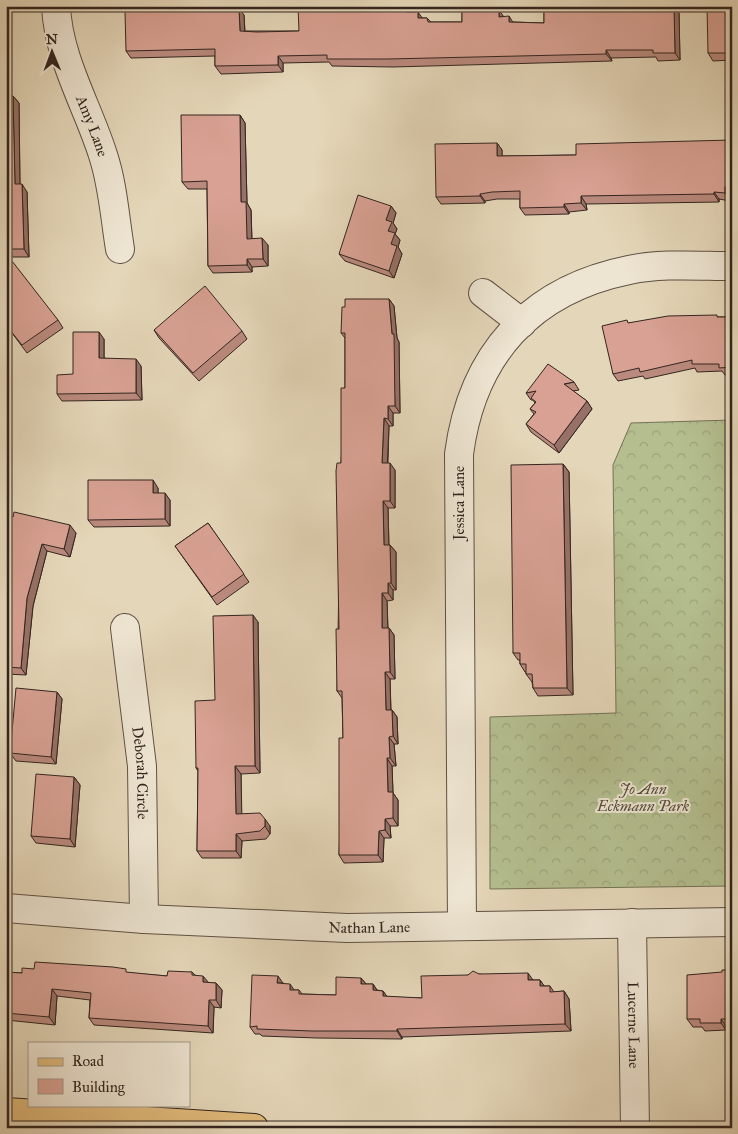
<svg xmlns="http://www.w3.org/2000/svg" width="738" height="1134" font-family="'IM FELL Great Primer',serif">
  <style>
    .forest { fill: url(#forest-crowns); stroke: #747257 }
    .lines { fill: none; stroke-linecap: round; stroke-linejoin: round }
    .minor-casing { stroke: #5f5145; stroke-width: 30 }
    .major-casing { stroke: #33251f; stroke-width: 30 }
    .minor { stroke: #ede4d1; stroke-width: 28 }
    .major { stroke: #e2bb7c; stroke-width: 28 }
    .wall { fill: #ba8a7e; stroke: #33251f }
    .shaded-wall { fill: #977167; stroke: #33251f }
    .building { fill: #d8a193; stroke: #33251f }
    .labels { text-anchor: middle; stroke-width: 4; stroke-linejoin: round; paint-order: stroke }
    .street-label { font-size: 15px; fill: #33251f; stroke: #ede4d1 }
    .park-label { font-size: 15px; font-style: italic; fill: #534b3b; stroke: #ede4d1 }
  </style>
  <defs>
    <pattern id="forest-crowns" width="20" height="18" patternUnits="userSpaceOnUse" patternTransform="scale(1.25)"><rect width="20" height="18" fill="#b4be8f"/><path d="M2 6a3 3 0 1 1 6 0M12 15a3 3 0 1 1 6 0" fill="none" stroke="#9ba37b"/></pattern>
  </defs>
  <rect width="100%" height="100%" fill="#e4d6b8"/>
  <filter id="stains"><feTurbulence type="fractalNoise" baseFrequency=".004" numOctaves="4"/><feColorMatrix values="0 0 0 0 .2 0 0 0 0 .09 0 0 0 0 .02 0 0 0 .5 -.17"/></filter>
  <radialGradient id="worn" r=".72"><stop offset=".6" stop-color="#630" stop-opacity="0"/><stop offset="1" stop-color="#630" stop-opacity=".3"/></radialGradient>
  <path class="forest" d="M732,420V886L490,889V717L616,713L613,465L631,423Z"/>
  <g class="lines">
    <defs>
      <g id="minor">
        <path id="s1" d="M56,6C58,58 88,107 103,155C113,185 115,219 120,249"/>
        <path d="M483,293L522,323"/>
        <path id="s2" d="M125,628L142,766L144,919"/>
        <path id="s3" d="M6,908L144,919L347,928L732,922"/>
        <path id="s4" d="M632,923L635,1128"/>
        <path d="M462,926L459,454C472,355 530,290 629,270C662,263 699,266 732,266"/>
      </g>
      <path id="major" d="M6,1112L254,1128"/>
    </defs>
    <use href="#minor" class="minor-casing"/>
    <use href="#major" class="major-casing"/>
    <use href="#minor" class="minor"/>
    <use href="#major" class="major"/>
  </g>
  <path class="wall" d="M380,6H406L410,12L422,18H427L431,22H462V6H489L492,10L513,22L544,23V6H675L679,13L680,60L658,61L656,57L611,58L612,61L393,67L332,66L329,62L283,63V72L221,74L215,66V56L131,58L126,51L244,15L245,31H299L380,8Z
    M732,6V60L713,61L708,53Z
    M6,96H13L19,103L20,184L27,192L29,257H6Z
    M240,115L245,123L247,203L251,210L252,239L268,245V266L252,267V272L213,273L208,266L207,189H188L182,182Z
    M732,140V194H730V201L719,199V202L586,204L587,210L569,212V214L525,215L520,208V199H497L485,201V203L441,204L436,197L497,143L502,150V156L576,155Z
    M391,206L396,213L393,223L397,229L395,234L400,240L398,247L402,254L394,278L345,261L339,254Z
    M6,265L58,320L63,328L27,353L6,325Z
    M389,299L394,306L397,338L399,342L400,413H393V426H389L388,463L395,470V508H388L389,545H390L396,552V590H393V600L387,601L388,628H389L394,635L395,679H390L391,710H392L397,717L398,744H394L396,766H392L393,793L398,800V826H390L391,838H384L383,862L344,863L339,855L343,738L342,698L337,691L341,463L345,388V338L341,333Z
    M719,317H732V375H725L722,371L697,372L695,368L645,379L643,376L618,381L613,374L629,323Z
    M154,330L242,331L247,339L199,381L159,338Z
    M104,339V358L141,366L142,400L62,401L57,394Z
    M574,382L579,390L573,391L587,401L592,409L559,453L531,432L526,424L534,414L530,409L535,403L533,400H531L526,393Z
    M563,464L569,472L573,695L538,696L533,688L532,682L526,674V672H525L520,664V660H518L513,653Z
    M158,488V493L170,500V526L94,527L88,520Z
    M6,515L76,533L70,557L47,551L33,606L26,675L6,674Z
    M208,523L249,582L217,605L175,546Z
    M258,622L260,773L241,774V814L270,826V834L266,839L242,841L241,858H202L197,851L198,771L196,768L215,700Z
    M57,692L62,699L56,764L16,761L10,753Z
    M74,777L80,785L75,847L36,843L31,836Z
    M732,970V1026H726V1030L705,1031L702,1027H693L687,1019L722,972Z
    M6,972L22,973H129L167,976L192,972L195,975L208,983H216L222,990L221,1008L214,1007L213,1033L94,1025L89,1018L90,1000L57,996L55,1025L6,1020Z
    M479,974L533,980H540L544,986H550L554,992L564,991L569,999L571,1031L402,1037V1039L317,1038L262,1036L260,1034H255L250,1027L283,983L294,990H299L302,994L336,995L361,978L366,984H373L377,990L383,991L387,997L422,998L468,975Z"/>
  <path class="shaded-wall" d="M405,6H406L411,12H406Z
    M487,6H489L492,11L487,10Z
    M674,6H675L679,13L680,60L675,53Z
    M239,8L244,15L245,38L240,31Z
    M499,10L504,17H499Z
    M418,12L423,19L418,18Z
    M509,16L514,24L509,22Z
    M606,50L611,58L612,61L606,54Z
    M278,56L283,63V72L278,65Z
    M13,96L19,103L20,192L15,184Z
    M240,115L245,123L247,203L251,210L252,246L247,239L241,202Z
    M497,143L502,150V164L497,156Z
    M22,184L27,192L29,257L24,249Z
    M725,187L730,194V201L725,193Z
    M714,192L719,199V202L714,194Z
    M480,194L485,201V203L480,196Z
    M581,196L586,204L587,210L581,203Z
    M564,204L569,212V214L564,207Z
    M391,206L396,213L393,223L397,229L395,234L400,240L398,247L402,254L394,278L389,271L391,244L386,220Z
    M262,238L268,245V266L263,259Z
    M247,259L252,267V272L247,265Z
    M389,299L394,306L397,338L399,342L400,413L395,406L392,334Z
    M99,332L104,339V366L99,358Z
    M136,359L141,366L142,400L136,393Z
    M587,401L592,409L559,453L554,445Z
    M388,406L393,413V426L388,419Z
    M384,418L389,426L387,470L382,463Z
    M390,463L395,470V508L390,501Z
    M563,464L569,472L573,695L567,688Z
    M153,480L158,488V501L153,493Z
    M165,493L170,500V526L165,519Z
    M383,501L388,508L389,552L384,545Z
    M70,525L76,533L70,557L64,549Z
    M42,544L47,551L33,606L26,675L21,668L27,598Z
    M390,545L396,552V590L391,583Z
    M388,583L393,590V600L388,593Z
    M382,593L387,601L388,635L382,628Z
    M253,615L258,622L260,773L255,766Z
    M389,628L394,635L395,679L390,672Z
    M385,672L390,679L391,717L386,710Z
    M57,692L62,699L56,764L51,757Z
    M392,710L397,717L398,744L393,736Z
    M389,737L394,744L396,766L390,758Z
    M387,758L392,766L393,793L398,800V826L393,818L388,792Z
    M235,766L241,774L242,821L236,814Z
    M74,777L80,785L75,847L70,839Z
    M265,819L270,826V834L265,826Z
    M385,819L390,826L391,838L385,830Z
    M379,831L384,838L383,862L378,855Z
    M236,834L242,841L241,858L236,851Z
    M528,973L533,980H528Z
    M203,976L209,983L203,982Z
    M278,976L283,983H277Z
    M361,978L367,985L361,984Z
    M540,980L545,987L540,986Z
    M216,983L222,990L221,1008L216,1000Z
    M290,984L295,991L290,990Z
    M373,984L378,992L373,990Z
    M52,989L57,996L55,1025L49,1017Z
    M383,991L388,998L383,996Z
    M564,991L569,999L571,1031L565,1024Z
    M209,1000L214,1007L213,1033L208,1026Z
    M721,1019L726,1026V1030L721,1023Z
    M397,1029L402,1037V1039L397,1031Z"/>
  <path class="building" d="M380,6H405L406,12H418V18H427L428,22H462V6H487V10H499V17L509,16V22L544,23V6H674L675,53H653V50H606V54L388,59H327V55L278,56V65L215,66V49L126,51L125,11L239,8L240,31L257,32L299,31L298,7L380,8Z
    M707,6H732V53H708Z
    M6,96H13L15,184H22L24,249H6Z
    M181,115H240L241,202H246L247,239L262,238L263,259H247V265L208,266L207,181L182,182Z
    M732,140V187H725V193L714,192V194L581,196V203L564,204V207L520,208V191L492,192L480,194V196L436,197L435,144L497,143V156L576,155V144Z
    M358,195L391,206L386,220L392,222L388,231L395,233L391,244L397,246L389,271L339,254Z
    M12,261L58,320L22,345L6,325V265Z
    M205,286L242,331L193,373L154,330Z
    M345,299H389L392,334H394L395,406H388V419L384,418L382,463H390V501H383L384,545H390L391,583H388V593H382V628H389L390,672H385L386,710H392L393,736L389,737L390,758H387L388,792H393V818L385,819V830L379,831L378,855H339V738H343L342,691H337L336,629H339L336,471L337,463H341V388H345V333H341L342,307H345Z
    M717,315V317H732V367L719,368V364H692V360L640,372L639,368L613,374L602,326L627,320L628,323L668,316Z
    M73,332H99V358L136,359V393L57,394V375L73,374Z
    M548,364L574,382L564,384L587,401L554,445L526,424L536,412L530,409L536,402L531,398L536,391L526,393Z
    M563,464L567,688H533L532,674H526V664H520V653H513L511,465Z
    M88,480H153V493H165V519L88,520Z
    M14,512L70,525L64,549L42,544L27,598L21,668L6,667V544L8,537H6V515L13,517Z
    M208,523L244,574L212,597L175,546Z
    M253,615L255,766H235L236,814L260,813L265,819V826L260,831L236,834V851H197L198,768H196L195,701L215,700L213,616Z
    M16,688L57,692L51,757L10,753Z
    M36,774L74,777L70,839L31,836Z
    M35,962L113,967L126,969V972L167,976L168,971L192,972V975L203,976V982L216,983V1000H209L208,1026L89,1018L91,993L52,989L49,1017L6,1013V972L22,973V968L34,969Z
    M722,970H732V1019H721V1023H700V1019H687V975L722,972Z
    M473,971L479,974L528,973V980H540V986H550V992L564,991L565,1024L397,1029V1031H312L257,1029V1026L250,1027L252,975L278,976L277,983L290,984V990H299V994L336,995V977L361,978V984H373V990L383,991V996L422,998L421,976L468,975Z"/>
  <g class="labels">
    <g class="street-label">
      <text dy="5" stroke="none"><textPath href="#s1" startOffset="126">Amy Lane</textPath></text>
      <text transform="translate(459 503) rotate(-90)" y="5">Jessica Lane</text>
      <text dy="5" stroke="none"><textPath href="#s2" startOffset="146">Deborah Circle</textPath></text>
      <text dy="5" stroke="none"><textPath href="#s3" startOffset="364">Nathan Lane</textPath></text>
      <text dy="5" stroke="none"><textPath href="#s4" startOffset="102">Lucerne Lane</textPath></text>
    </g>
    <g class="park-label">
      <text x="643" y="794">Jo Ann<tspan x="643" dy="17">Eckmann Park</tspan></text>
    </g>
  </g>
  <rect width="738" height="1134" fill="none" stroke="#e4d6b8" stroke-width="25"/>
  <rect x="8" y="8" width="723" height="1119" fill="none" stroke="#33251f" stroke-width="2.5"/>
  <rect x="12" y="12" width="713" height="1109" fill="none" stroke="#33251f"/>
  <rect x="28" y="1042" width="162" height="65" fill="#ede4d1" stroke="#a3988a"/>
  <rect x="38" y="1058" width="25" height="8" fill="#e2bb7c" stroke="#a3988a"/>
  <text x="72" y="1066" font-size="15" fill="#33251f">Road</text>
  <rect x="38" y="1079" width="25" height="15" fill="#d8a193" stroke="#a3988a"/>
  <text x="72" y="1092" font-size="15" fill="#33251f">Building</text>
  <g transform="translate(52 52) rotate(359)" stroke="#ede4d1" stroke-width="4" paint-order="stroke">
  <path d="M0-4L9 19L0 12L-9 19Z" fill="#33251f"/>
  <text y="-8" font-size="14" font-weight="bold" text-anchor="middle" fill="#33251f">N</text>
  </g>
  <rect width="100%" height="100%" filter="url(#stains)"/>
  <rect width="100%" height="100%" fill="url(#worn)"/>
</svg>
